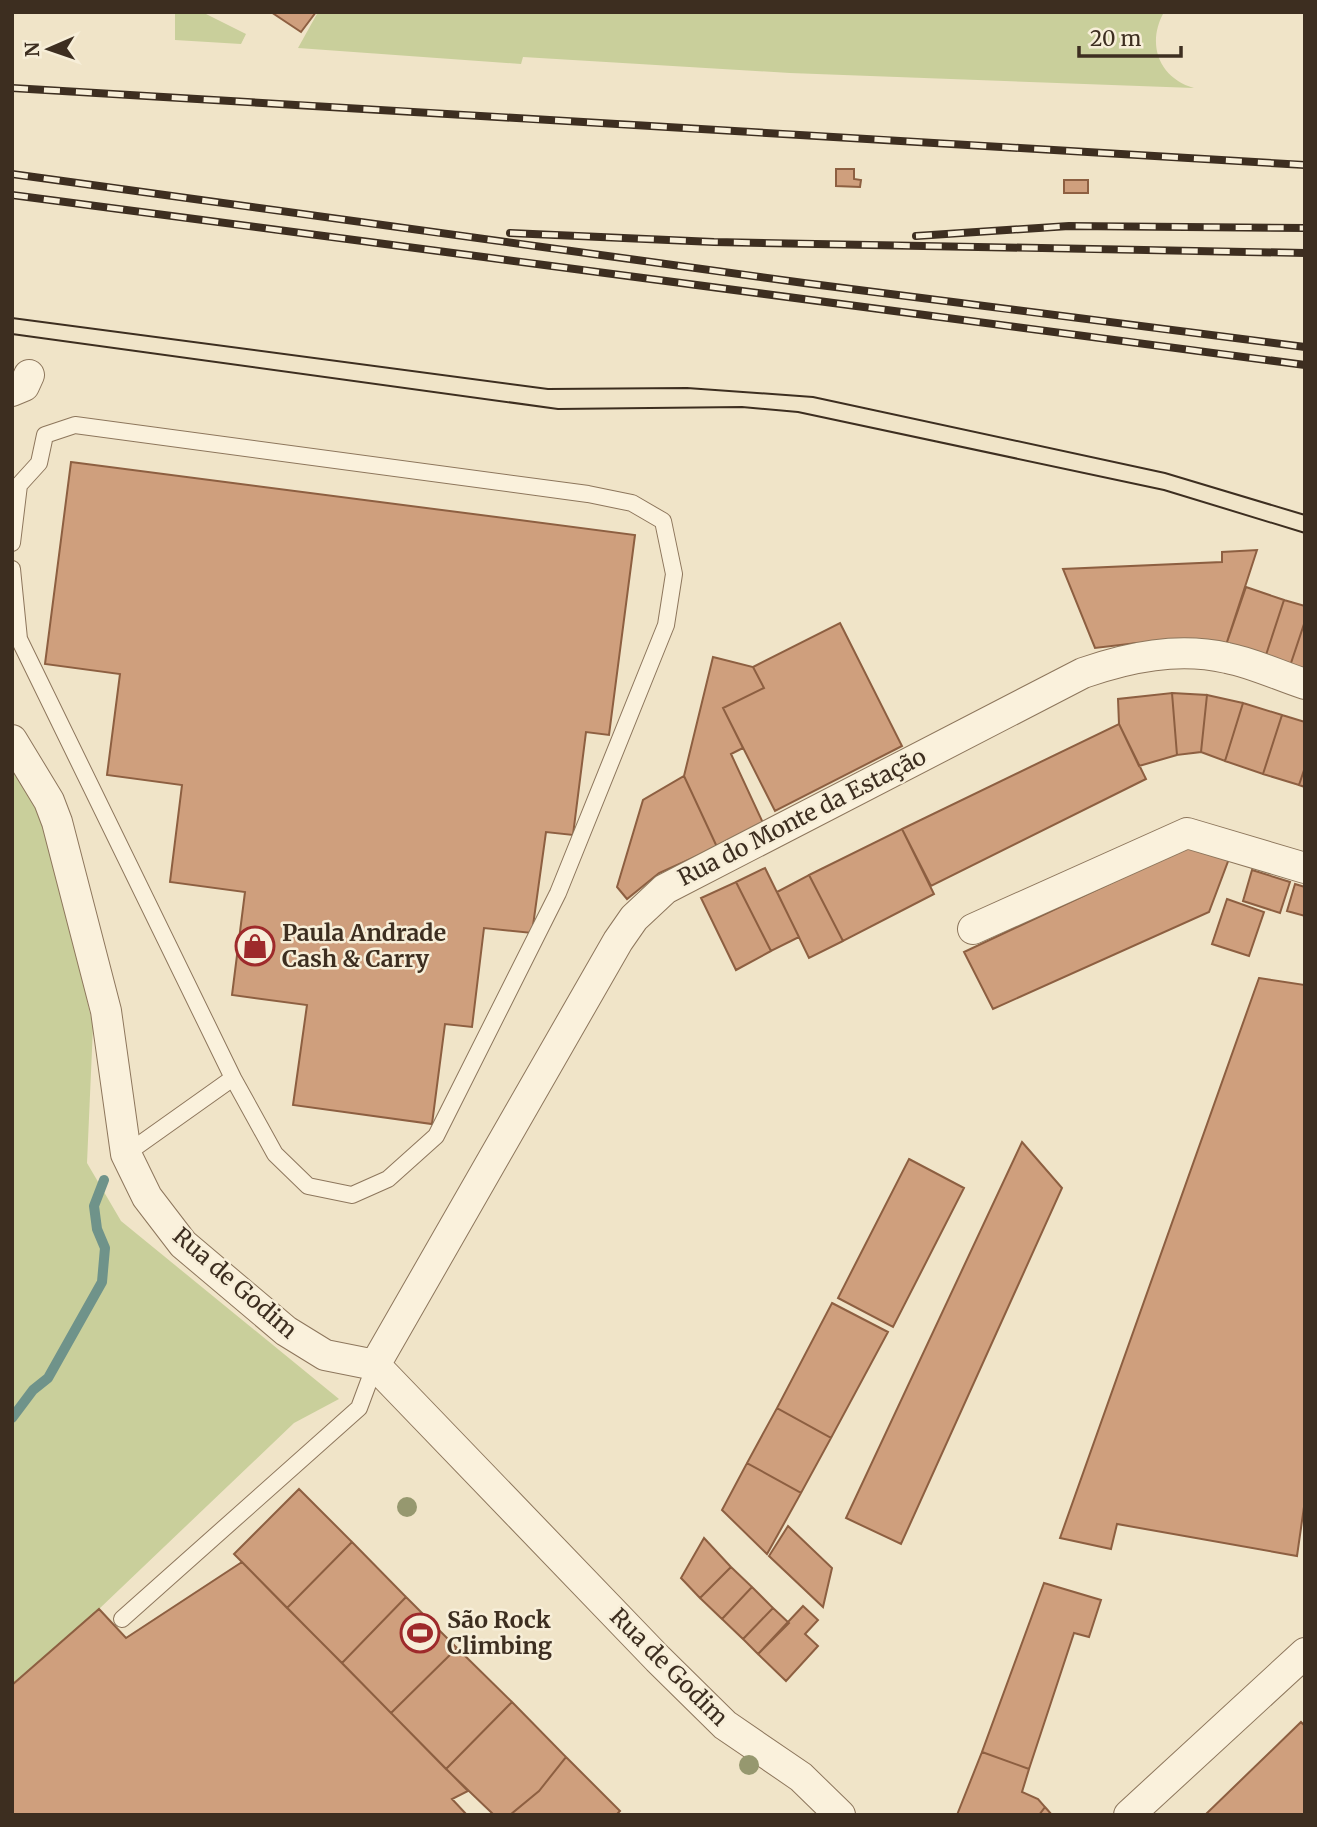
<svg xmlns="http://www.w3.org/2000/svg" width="1317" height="1827" font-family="Merriweather,serif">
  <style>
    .green { fill: #c9cf9b }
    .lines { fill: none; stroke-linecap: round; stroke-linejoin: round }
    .stream { stroke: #6f938a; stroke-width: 10 }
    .building { fill: #cf9f7d; stroke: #8d5f41; stroke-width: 2 }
    .lane-casing { stroke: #8d765c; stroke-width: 18 }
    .street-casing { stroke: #8d765c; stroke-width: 32 }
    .lane { stroke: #faf1dc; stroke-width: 16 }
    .street { stroke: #faf1dc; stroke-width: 30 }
    .tram { stroke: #3d2e20; stroke-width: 2 }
    .rail-casing { stroke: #3d2e20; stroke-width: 8 }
    .rail { stroke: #f7eed8; stroke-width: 5; stroke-dasharray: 16; stroke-linecap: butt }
    .tree { fill: #96986f }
    .labels { text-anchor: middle; stroke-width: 5; stroke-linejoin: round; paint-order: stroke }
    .street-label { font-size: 23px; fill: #3d2e20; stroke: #f7eed8 }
    .poi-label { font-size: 23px; font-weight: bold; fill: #3d2e20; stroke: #f7eed8; text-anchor: start }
  </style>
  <rect width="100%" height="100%" fill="#f0e4c8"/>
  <path class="green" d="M175,12H202L246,34L241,44L175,40Z
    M318,12H1164C1146,44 1159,78 1194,88L790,73L523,57L521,64L298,48Z
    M12,768L50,830L93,1027L87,1163L121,1221L339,1399L294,1423L99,1609L12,1685Z"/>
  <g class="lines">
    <path class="stream" d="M12,1418L33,1390L48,1378L102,1282L105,1248L97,1229L94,1206L104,1180"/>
  </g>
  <path class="building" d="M271,12H316L301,32Z
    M836,169H854V179L861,180L860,187L836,186Z
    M1064,180H1088V193H1064Z
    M71,462L635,535L609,735L586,732L573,835L546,832L532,933L484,928L472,1027L445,1024L432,1124L293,1105L307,1005L232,995L245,892L170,882L182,785L107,775L120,674L45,664Z
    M1257,550L1226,645L1137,643L1095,648L1063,569L1222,562V552Z
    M1246,587L1284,600L1265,658L1226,645Z
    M1284,600L1305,606V621L1290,666L1265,658Z
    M1305,621V670L1290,666Z
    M840,623L902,746L775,811L723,708L764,688L753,667Z
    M713,657L753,667L764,688L723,708L743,748L731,754L764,825L717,847L684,776Z
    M1172,693L1177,755L1139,766L1119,724L1118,699Z
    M1172,693L1207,695L1201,752L1177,755Z
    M1207,695L1243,703L1225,761L1201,752Z
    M1243,703L1282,715L1263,774L1225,761Z
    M1282,715L1305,722V767L1299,785L1263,774Z
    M1119,724L1146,779L931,886L902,829Z
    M1305,767V787L1299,785Z
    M684,776L717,847L659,873L627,899L617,887L643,800Z
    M902,829L934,894L843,941L809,875Z
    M1196,843L1230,856L1209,912L993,1009L964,952Z
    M765,868L799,937L771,951L736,882Z
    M1252,870L1290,882L1280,913L1243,901Z
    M809,875L843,941L809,958L777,892Z
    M736,882L771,951L736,970L701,898Z
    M1295,884L1305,887V916L1287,911Z
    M1227,899L1264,912L1249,956L1212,944Z
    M1259,978L1305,985V1500L1297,1556L1117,1524L1111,1549L1060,1538Z
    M1022,1142L1062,1188L901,1544L846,1518Z
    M909,1159L964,1188L893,1327L838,1298Z
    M832,1303L888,1332L831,1438L777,1408Z
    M777,1408L831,1438L801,1493L747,1463Z
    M747,1463L801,1493L767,1554L722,1510Z
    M299,1489L352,1542L287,1608L234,1554Z
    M788,1526L832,1568L823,1607L769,1556Z
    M704,1538L731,1567L700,1598L681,1578Z
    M352,1542L406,1597L342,1663L287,1608Z
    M242,1562L468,1791L452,1799L467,1815H12V1685L99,1609L126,1638Z
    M731,1567L752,1587L722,1619L700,1598Z
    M1044,1583L1101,1600L1089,1637L1074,1633L1029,1769L982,1752Z
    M752,1587L773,1608L743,1639L722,1619Z
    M406,1597L457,1648L391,1713L342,1663Z
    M803,1606L818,1620L805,1634L818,1646L786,1681L758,1654Z
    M773,1608L789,1623L758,1654L743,1639Z
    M457,1648L512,1702L446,1769L391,1713Z
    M512,1702L566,1757L539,1791L510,1815H494L446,1769Z
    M1301,1722L1305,1726V1815H1205Z
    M982,1752L1029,1769L1022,1792L1038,1799L1045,1807L1039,1815H957Z
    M566,1757L620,1811L616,1815H510L539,1791Z
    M1045,1807L1052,1815H1039Z"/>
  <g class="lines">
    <defs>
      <path id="lane" d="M12,543L19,485L39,463L45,435L75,425L588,494L632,503L663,521L674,574L666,625L558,893L436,1136L388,1179L352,1195L308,1186L275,1154L233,1078L19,639L12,569
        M126,1154L233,1078
        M122,1619L359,1408L375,1365"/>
      <path id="street" d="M12,391L24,386L29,375
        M12,740L49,801L57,822L106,1011L126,1154L147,1197L183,1244L286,1331L325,1355L375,1365L658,1659L725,1725L801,1777L840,1815
        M973,929L1187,833L1305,868
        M375,1365L618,941L634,918L665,889L1083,673C1129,657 1178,647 1227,658C1253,663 1280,676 1305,684
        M1129,1815L1305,1653"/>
    </defs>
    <use href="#lane" class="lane-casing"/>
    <use href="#street" class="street-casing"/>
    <use href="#lane" class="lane"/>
    <use href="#street" class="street"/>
    <path class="tram" d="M12,318L548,389L687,388L813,397L1165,473L1305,515
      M12,334L558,409L742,407L798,412L1164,490L1305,533"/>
    <defs>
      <path id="rail" d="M12,88L1305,165
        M12,174L804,283L1305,347
        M12,195L1305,365
        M510,233L714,242L1305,253
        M916,236L1069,226L1305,228"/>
    </defs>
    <use href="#rail" class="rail-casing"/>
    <use href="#rail" class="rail"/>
  </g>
  <g class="tree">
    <circle cx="407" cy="1507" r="10"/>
    <circle cx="749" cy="1765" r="10"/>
  </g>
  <defs>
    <symbol id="shop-ring" viewBox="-11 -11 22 22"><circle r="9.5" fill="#f7eed8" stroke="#9e2a2b" stroke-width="1.5"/><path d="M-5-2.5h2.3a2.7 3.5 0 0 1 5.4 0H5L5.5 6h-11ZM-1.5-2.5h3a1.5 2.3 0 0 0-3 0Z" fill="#9e2a2b"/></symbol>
    <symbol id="stadium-ring" viewBox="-11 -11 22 22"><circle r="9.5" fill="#f7eed8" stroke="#9e2a2b" stroke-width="1.5"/><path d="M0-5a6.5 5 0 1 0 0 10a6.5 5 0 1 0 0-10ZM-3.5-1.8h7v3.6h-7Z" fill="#9e2a2b"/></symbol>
  </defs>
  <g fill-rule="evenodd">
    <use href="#shop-ring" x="233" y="924" width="44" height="44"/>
    <use href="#stadium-ring" x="398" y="1611" width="44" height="44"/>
  </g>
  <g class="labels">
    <g class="street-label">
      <text transform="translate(802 817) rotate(-27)" y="8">Rua do Monte da Estação</text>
      <text transform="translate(235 1283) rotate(41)" y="8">Rua de Godim</text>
      <text transform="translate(669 1667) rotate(45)" y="8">Rua de Godim</text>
    </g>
    <g class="poi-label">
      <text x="282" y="941">Paula Andrade<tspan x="282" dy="26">Cash &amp; Carry</tspan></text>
      <text x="447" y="1628">São Rock<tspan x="447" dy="26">Climbing</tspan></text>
    </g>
  </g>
  <rect width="1317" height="1827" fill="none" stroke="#3d2e20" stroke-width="28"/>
  <g transform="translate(49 49) rotate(268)" stroke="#f7eed8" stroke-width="5" paint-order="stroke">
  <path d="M0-5L12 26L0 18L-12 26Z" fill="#3d2e20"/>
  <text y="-10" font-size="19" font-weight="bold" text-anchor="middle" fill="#3d2e20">N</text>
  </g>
  <path d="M1079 46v10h102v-10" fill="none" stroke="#3d2e20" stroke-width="3.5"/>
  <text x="1090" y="46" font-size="21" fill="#3d2e20" stroke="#f7eed8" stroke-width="5" paint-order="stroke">20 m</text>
</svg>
